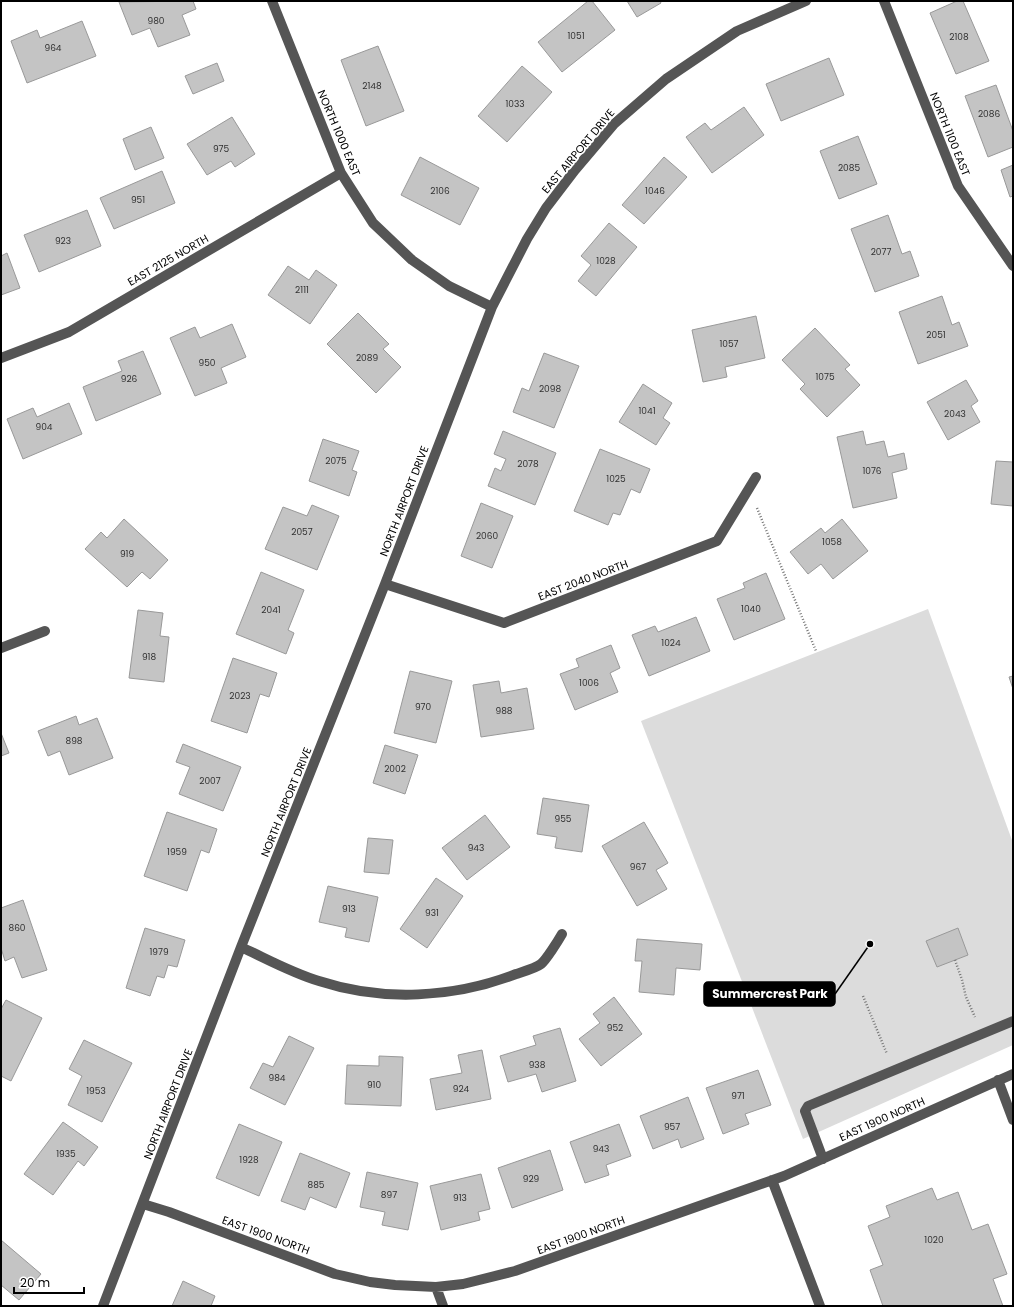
<svg xmlns="http://www.w3.org/2000/svg" width="1014" height="1307" font-family="Poppins,sans-serif">
  <style>
    .green { fill: #dcdcdc }
    .building { fill: #c4c4c4; stroke: #999 }
    .lines { fill: none; stroke-linecap: round; stroke-linejoin: round }
    .path { stroke: #777; stroke-width: 2.5; stroke-dasharray: 1 2; stroke-linecap: butt }
    .minor { stroke: #555; stroke-width: 10 }
    .labels { text-anchor: middle; stroke-width: 3.5; stroke-linejoin: round; paint-order: stroke }
    .number-label { font-size: 9px; fill: #313131 }
    .street-label { font-size: 11px; fill: #000; stroke: #fff }
    .leader { fill: none; stroke: #000; stroke-width: 1.5 }
    .callout-dot { fill: #000; stroke: #fff; stroke-width: 1.5 }
    .callout { fill: #000; stroke: #000; stroke-width: 1.5 }
    .callout-label { font-size: 12px; text-anchor: middle; font-weight: bold; fill: #fff }
  </style>
  <rect width="100%" height="100%" fill="#fff"/>
  <path class="green" d="M928,609L1013,843V1045L803,1139L641,721Z"/>
  <path class="building" d="M193,1L196,9L182,15L190,35L158,47L150,28L132,35L119,2Z
    M588,1H592L615,30L562,72L538,42Z
    M627,1H660L661,3L637,17Z
    M957,1H963L989,61L956,74L930,13Z
    M82,21L96,56L27,83L11,41L37,30L40,38Z
    M378,46L404,111L366,126L341,60Z
    M829,58L844,95L781,121L766,84Z
    M217,63L224,81L193,94L185,76Z
    M522,66L552,92L507,142L478,116Z
    M996,85L1013,131V147L988,157L965,96Z
    M744,107L764,135L712,173L686,137L705,123L711,130Z
    M232,117L255,154L235,167L231,161L207,175L187,144Z
    M151,127L164,158L135,170L123,139Z
    M858,136L877,184L839,199L820,151Z
    M420,157L479,188L460,225L401,195Z
    M664,157L687,177L644,224L622,205Z
    M1013,165V196L1010,197L1001,170Z
    M162,171L175,203L114,229L100,198Z
    M87,210L101,246L39,272L24,235Z
    M888,215L902,254L910,251L919,276L875,292L851,229Z
    M609,223L637,247L596,296L578,281L591,265L581,256Z
    M7,253L20,288L1,295V256Z
    M288,266L309,280L316,270L337,285L310,324L268,295Z
    M942,296L952,325L959,322L968,346L918,364L899,312Z
    M358,313L389,344L383,349L401,367L376,393L327,344Z
    M756,316L765,358L725,367L727,377L703,382L692,330Z
    M232,324L246,357L221,368L227,383L195,396L170,338L195,327L200,338Z
    M815,328L850,365L845,369L860,385L827,417L800,389L805,384L782,360Z
    M143,351L161,394L96,421L83,387L122,371L118,361Z
    M544,353L579,366L554,428L513,412L522,388L529,391Z
    M966,380L978,401L971,406L980,422L948,440L927,402Z
    M643,384L672,403L663,418L670,423L656,445L619,422Z
    M69,403L82,434L23,459L7,419L33,408L37,417Z
    M503,431L556,453L535,505L488,486L495,468L501,471L506,459L494,454Z
    M863,431L866,445L884,441L888,457L904,453L907,469L892,473L897,498L853,508L837,437Z
    M323,439L359,451L352,470L357,472L349,496L309,481Z
    M600,449L650,469L640,493L631,489L620,515L613,513L608,525L574,511Z
    M996,461L1013,462V506L991,504Z
    M481,503L513,516L492,568L461,556Z
    M312,505L339,516L317,570L265,549L283,507L307,516Z
    M124,519L168,560L150,579L142,572L127,587L85,549L101,532L107,538Z
    M842,519L868,551L833,579L821,564L808,574L790,552L821,528L825,533Z
    M261,572L304,590L288,630L294,633L286,654L236,634Z
    M766,573L785,619L734,640L717,599L745,588L743,583Z
    M138,610L163,613L160,636L169,637L164,682L129,678Z
    M696,617L710,651L649,676L632,635L655,626L658,632Z
    M611,645L620,668L610,673L618,692L575,710L560,674L579,667L576,659Z
    M233,658L277,673L269,697L260,694L247,733L211,721Z
    M410,671L452,681L436,743L394,733Z
    M1013,676V689L1009,677Z
    M499,681L501,693L527,688L534,729L481,737L473,685Z
    M76,716L79,725L97,718L113,758L69,775L60,751L48,756L38,731Z
    M1,733L9,753L1,756Z
    M183,744L241,767L223,811L179,794L190,767L176,762Z
    M385,745L418,755L405,794L373,783Z
    M543,798L589,805L582,852L555,848L557,837L537,834Z
    M167,812L217,829L209,853L201,850L187,891L144,876Z
    M485,815L510,847L467,880L442,848Z
    M644,822L668,863L656,870L667,889L637,906L602,846Z
    M368,838L393,840L389,874L364,872Z
    M436,878L463,896L427,948L400,929Z
    M328,886L378,897L369,942L345,937L347,928L319,922Z
    M23,900L47,970L22,978L14,957L5,961L1,948V908Z
    M145,928L185,940L177,967L168,965L164,978L157,976L150,996L126,988Z
    M958,928L968,955L937,967L926,941Z
    M637,939L702,944L700,970L676,968L674,995L639,992L642,961H635Z
    M614,997L642,1034L601,1066L579,1039L600,1023L593,1014Z
    M6,1000L42,1018L11,1081L1,1076V1009Z
    M560,1028L576,1081L542,1092L536,1074L508,1082L500,1056L536,1045L533,1036Z
    M289,1036L314,1048L285,1105L250,1088L263,1063L273,1067Z
    M84,1040L132,1063L102,1122L68,1105L82,1076L69,1069Z
    M482,1050L491,1099L436,1110L430,1079L462,1073L458,1055Z
    M379,1056L403,1057L401,1106L345,1104L347,1065L379,1066Z
    M758,1070L771,1105L745,1114L749,1124L723,1134L706,1088Z
    M688,1097L704,1139L681,1148L678,1139L653,1149L640,1116Z
    M63,1122L98,1147L84,1166L78,1161L53,1195L24,1174Z
    M239,1124L282,1142L259,1196L216,1178Z
    M619,1124L631,1156L606,1165L609,1175L585,1183L570,1142Z
    M550,1150L563,1190L512,1208L498,1168Z
    M300,1153L350,1173L336,1208L310,1197L305,1210L281,1201Z
    M367,1172L418,1183L408,1230L382,1225L385,1212L360,1207Z
    M481,1174L490,1209L478,1212L480,1220L441,1230L430,1186Z
    M932,1188L937,1200L958,1192L972,1230L988,1224L1007,1274L993,1279L1003,1306H883L870,1270L883,1265L868,1226L890,1217L886,1206Z
    M1,1240L41,1274L19,1300L1,1285Z
    M183,1281L215,1296L211,1306H172Z"/>
  <g class="lines">
    <path class="path" d="M757,508L816,651
      M955,960L962,980L966,997L975,1017
      M863,996L887,1054"/>
    <path class="minor" d="M272,1L341,173L373,223L412,260L449,286L492,307
      M884,1L958,186L1013,266
      M1,358L69,332L341,173
      M385,584L504,623L717,541L756,477
      M1,648L45,631
      M241,947C267,959 292,973 319,981C383,1002 454,998 516,974C522,972 536,968 541,964C546,960 558,941 562,934
      M998,1080L1013,1120
      M823,1159L805,1111L808,1106L1013,1021
      M772,1180L820,1306
      M143,1204L169,1212L335,1274L370,1282L395,1285L436,1287L463,1284L515,1271L784,1176L1013,1074
      M436,1287L443,1306
      M103,1306L241,947L385,584L492,307L527,239L546,208L575,170L614,124L666,79L737,31L806,1"/>
  </g>
  <g class="labels">
    <g class="number-label">
      <text x="156" y="24">980</text>
      <text x="576" y="39">1051</text>
      <text x="959" y="40">2108</text>
      <text x="53" y="51">964</text>
      <text x="372" y="89">2148</text>
      <text x="515" y="107">1033</text>
      <text x="989" y="117">2086</text>
      <text x="221" y="152">975</text>
      <text x="849" y="171">2085</text>
      <text x="440" y="194">2106</text>
      <text x="655" y="194">1046</text>
      <text x="138" y="203">951</text>
      <text x="63" y="244">923</text>
      <text x="881" y="255">2077</text>
      <text x="606" y="264">1028</text>
      <text x="302" y="293">2111</text>
      <text x="936" y="338">2051</text>
      <text x="729" y="347">1057</text>
      <text x="367" y="361">2089</text>
      <text x="207" y="366">950</text>
      <text x="825" y="380">1075</text>
      <text x="129" y="382">926</text>
      <text x="550" y="392">2098</text>
      <text x="647" y="414">1041</text>
      <text x="955" y="417">2043</text>
      <text x="44" y="430">904</text>
      <text x="336" y="464">2075</text>
      <text x="528" y="467">2078</text>
      <text x="872" y="474">1076</text>
      <text x="616" y="482">1025</text>
      <text x="302" y="535">2057</text>
      <text x="487" y="539">2060</text>
      <text x="832" y="545">1058</text>
      <text x="127" y="557">919</text>
      <text x="751" y="612">1040</text>
      <text x="271" y="613">2041</text>
      <text x="671" y="646">1024</text>
      <text x="149" y="660">918</text>
      <text x="589" y="686">1006</text>
      <text x="240" y="699">2023</text>
      <text x="423" y="710">970</text>
      <text x="504" y="714">988</text>
      <text x="74" y="744">898</text>
      <text x="395" y="772">2002</text>
      <text x="210" y="784">2007</text>
      <text x="563" y="822">955</text>
      <text x="476" y="851">943</text>
      <text x="177" y="855">1959</text>
      <text x="638" y="870">967</text>
      <text x="349" y="912">913</text>
      <text x="432" y="916">931</text>
      <text x="17" y="931">860</text>
      <text x="159" y="955">1979</text>
      <text x="615" y="1031">952</text>
      <text x="537" y="1068">938</text>
      <text x="277" y="1081">984</text>
      <text x="374" y="1088">910</text>
      <text x="461" y="1092">924</text>
      <text x="96" y="1094">1953</text>
      <text x="738" y="1099">971</text>
      <text x="672" y="1130">957</text>
      <text x="601" y="1152">943</text>
      <text x="66" y="1157">1935</text>
      <text x="249" y="1163">1928</text>
      <text x="531" y="1182">929</text>
      <text x="316" y="1188">885</text>
      <text x="389" y="1198">897</text>
      <text x="460" y="1201">913</text>
      <text x="934" y="1243">1020</text>
    </g>
    <g class="street-label">
      <text transform="translate(339 133) rotate(67)" y="4">NORTH 1000 EAST</text>
      <text transform="translate(950 134) rotate(68)" y="4">NORTH 1100 EAST</text>
      <text transform="translate(578 151) rotate(-50)" y="4">EAST AIRPORT DRIVE</text>
      <text transform="translate(168 260) rotate(-30)" y="4">EAST 2125 NORTH</text>
      <text transform="translate(404 501) rotate(-69)" y="4">NORTH AIRPORT DRIVE</text>
      <text transform="translate(583 580) rotate(-21)" y="4">EAST 2040 NORTH</text>
      <text transform="translate(286 802) rotate(-68)" y="4">NORTH AIRPORT DRIVE</text>
      <text transform="translate(168 1104) rotate(-69)" y="4">NORTH AIRPORT DRIVE</text>
      <text transform="translate(882 1119) rotate(-24)" y="4">EAST 1900 NORTH</text>
      <text transform="translate(266 1235) rotate(20)" y="4">EAST 1900 NORTH</text>
      <text transform="translate(581 1235) rotate(-20)" y="4">EAST 1900 NORTH</text>
    </g>
  </g>
  <path class="leader" d="M870 944L835 994"/>
  <circle class="callout-dot" cx="870" cy="944" r="4"/>
  <rect class="callout" x="704" y="982" width="131" height="24" rx="4"/>
  <g class="callout-label">
    <text x="770" y="998">Summercrest Park</text>
  </g>
  <rect width="1014" height="1307" fill="none" stroke="#000000" stroke-width="4"/>
  <path d="M14 1287v6h70v-6" fill="none" stroke="#000000" stroke-width="2"/>
  <text x="20" y="1287" font-size="12" fill="#000000" stroke="#ffffff" stroke-width="3" paint-order="stroke">20 m</text>
</svg>
